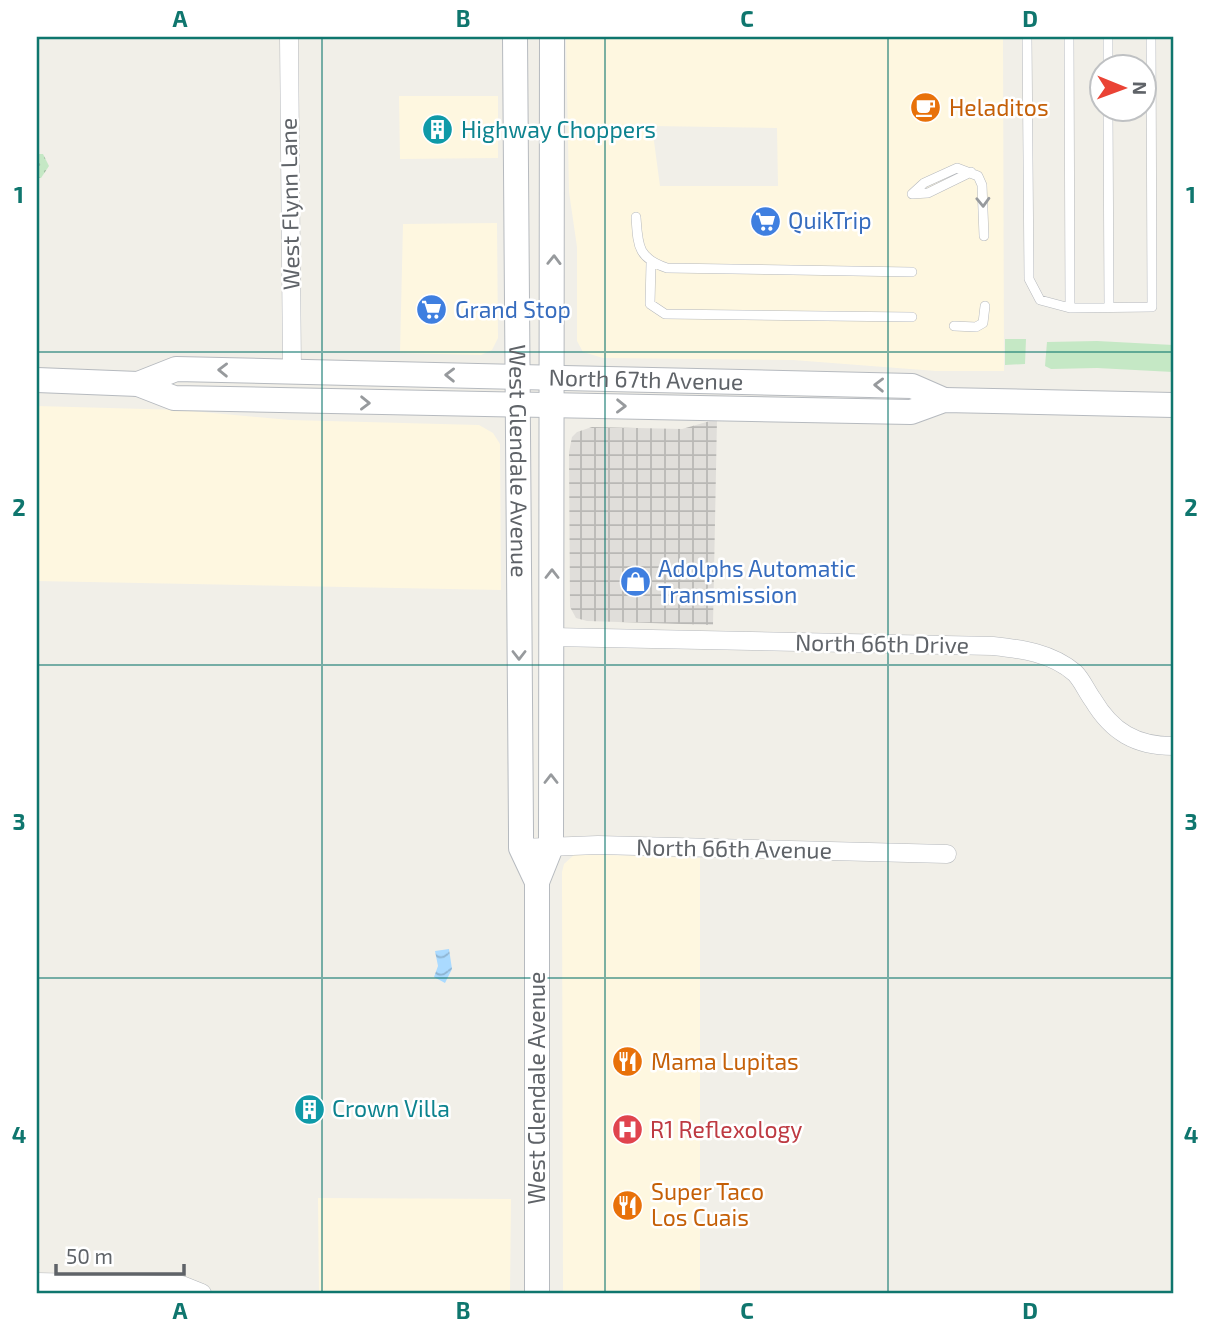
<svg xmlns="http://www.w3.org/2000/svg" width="1210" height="1330" font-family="'Exo 2',sans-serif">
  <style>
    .commercial { fill: #fef7e0; fill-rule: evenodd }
    .industrial { fill: url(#industrial-grid) }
    .green { fill: #c5e8c5 }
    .park { fill: url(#park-dots) }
    .water { fill: url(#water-waves) }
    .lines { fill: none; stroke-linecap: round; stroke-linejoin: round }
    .lane-casing { stroke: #b5b8bc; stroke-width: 10 }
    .street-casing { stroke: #b5b8bc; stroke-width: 19 }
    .secondary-casing { stroke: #b6babf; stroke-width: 26 }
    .lane { stroke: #fff; stroke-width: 9 }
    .street { stroke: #fff; stroke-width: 18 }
    .secondary { stroke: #fff; stroke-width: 24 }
    .oneway { stroke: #979a9d }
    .grid { fill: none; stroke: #0f766e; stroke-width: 2; stroke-opacity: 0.55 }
    .labels { text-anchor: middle; stroke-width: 5; stroke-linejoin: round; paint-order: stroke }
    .food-label { font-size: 23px; fill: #c56008; stroke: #fff; text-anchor: start }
    .culture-label { font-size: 23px; fill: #0d838f; stroke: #fff; text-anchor: start }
    .street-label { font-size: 23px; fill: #5f6368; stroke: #fff }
    .shop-label { font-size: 23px; fill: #366cbe; stroke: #fff; text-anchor: start }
    .health-label { font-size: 23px; fill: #be3a42; stroke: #fff; text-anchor: start }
    .neatline { fill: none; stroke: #0f766e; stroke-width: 2.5 }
    .grid-label { font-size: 23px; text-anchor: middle; font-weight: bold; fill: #0f766e }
  </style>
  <defs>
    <pattern id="industrial-grid" width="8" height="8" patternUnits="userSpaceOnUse" patternTransform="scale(1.75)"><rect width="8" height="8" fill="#e0deda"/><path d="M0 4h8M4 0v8" fill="none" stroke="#b9b8b5"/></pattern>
    <pattern id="park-dots" width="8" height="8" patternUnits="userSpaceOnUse" patternTransform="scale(1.75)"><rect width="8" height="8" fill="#c5e8c5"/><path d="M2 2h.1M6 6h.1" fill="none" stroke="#a3c0a4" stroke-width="1.8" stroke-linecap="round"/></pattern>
    <pattern id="water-waves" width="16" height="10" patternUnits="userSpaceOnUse" patternTransform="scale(1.75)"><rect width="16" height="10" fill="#aadaff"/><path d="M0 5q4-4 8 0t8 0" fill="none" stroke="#8eb4d2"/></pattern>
  </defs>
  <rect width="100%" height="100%" fill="#f1efe8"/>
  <path class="commercial" d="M566,37H1003L1004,371H936L793,360L603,358L583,352L577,341V247L569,192ZM652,126L777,128L778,186H660Z
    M399,96H498V158L400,159Z
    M497,223L498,338L492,350L481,355L400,353L403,224Z
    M37,406L181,410L290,420L479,425L493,433L500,444L501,590L37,581Z
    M575,854L700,858V1293H563L562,872L564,864Z
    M318,1198L511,1199L510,1293H319Z"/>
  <path class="industrial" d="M717,419L713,625L587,621L576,618L570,607L569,452L572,437L577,432L592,427L682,429Z"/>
  <path class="green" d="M1005,339H1026L1025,364L1005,365Z
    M1097,341L1173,345V372L1097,368L1051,369L1045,366L1047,342Z"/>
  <path class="park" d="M37,154H43L49,166L41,178H37Z"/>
  <path class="water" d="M449,949L452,969L445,983L434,977L438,966L435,951Z"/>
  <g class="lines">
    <defs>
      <path id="lane" d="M1027,37L1029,279L1040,300L1070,308L1152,307L1151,37
        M1069,37L1070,308
        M1108,37V66
        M1108,108L1109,307
        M912,194L924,183L957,168L978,176L982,185L984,236
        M912,194L928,193L971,172
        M636,217C638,245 637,258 667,268L912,272
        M651,263L650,304L665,314L912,317
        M954,326L976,327L983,323L985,306"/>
      <path id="street" d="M289,37L292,371
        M552,637L993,646C1022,649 1052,653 1075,673C1082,680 1087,692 1093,700C1112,732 1136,746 1173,746
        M521,848L598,845L947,854
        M37,1282L182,1285L202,1293"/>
      <g id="secondary">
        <path id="s1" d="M515,37L521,831V848L537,882"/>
        <path d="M37,380L138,384L174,398L911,412L944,400L1173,405"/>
        <path id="s2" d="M138,384L176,369L912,386L944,400"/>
        <path d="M537,1293V882L551,847L552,37"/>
      </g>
    </defs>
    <use href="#lane" class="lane-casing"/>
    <use href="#street" class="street-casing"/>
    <use href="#secondary" class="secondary-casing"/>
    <use href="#lane" class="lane"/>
    <use href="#street" class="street"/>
    <use href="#secondary" class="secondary"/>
  </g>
  <defs><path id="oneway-chevron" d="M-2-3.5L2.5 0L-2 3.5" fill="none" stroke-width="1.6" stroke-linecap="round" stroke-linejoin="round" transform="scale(1.75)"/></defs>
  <g class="oneway">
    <use href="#oneway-chevron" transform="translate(983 202) rotate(88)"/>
    <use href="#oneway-chevron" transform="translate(554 260) rotate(-89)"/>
    <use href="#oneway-chevron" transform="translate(223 370) rotate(-179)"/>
    <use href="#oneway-chevron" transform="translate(450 375) rotate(-179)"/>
    <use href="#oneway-chevron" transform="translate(879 385) rotate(-179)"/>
    <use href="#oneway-chevron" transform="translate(365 403) rotate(1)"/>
    <use href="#oneway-chevron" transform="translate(621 406) rotate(1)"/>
    <use href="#oneway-chevron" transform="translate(552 574) rotate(-90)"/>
    <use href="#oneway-chevron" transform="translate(519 655) rotate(90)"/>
    <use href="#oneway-chevron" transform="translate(551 779) rotate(-90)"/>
  </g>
  <path class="grid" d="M322,37V1293M605,37V1293M888,37V1293M37,352H1173M37,665H1173M37,978H1173"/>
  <defs>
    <symbol id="cafe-disc" viewBox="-11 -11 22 22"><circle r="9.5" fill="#e8710a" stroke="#fff"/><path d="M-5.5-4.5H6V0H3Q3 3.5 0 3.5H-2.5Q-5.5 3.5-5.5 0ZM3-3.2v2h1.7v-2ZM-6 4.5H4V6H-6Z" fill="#fff"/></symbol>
    <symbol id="building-disc" viewBox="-11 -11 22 22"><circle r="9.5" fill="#0f9aa8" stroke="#fff"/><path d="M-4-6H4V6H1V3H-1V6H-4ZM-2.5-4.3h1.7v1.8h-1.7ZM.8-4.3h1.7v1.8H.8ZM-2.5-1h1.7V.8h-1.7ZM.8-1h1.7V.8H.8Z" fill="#fff"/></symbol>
    <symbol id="supermarket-disc" viewBox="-11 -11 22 22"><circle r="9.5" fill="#3f7fe0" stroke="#fff"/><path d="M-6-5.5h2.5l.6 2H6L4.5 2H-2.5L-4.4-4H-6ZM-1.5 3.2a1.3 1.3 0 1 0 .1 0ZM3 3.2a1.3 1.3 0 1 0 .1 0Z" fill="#fff"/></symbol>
    <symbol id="shop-disc" viewBox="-11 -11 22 22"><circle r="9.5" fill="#3f7fe0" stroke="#fff"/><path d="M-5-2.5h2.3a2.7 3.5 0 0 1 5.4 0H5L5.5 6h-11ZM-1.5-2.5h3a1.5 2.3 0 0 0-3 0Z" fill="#fff"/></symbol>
    <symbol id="restaurant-disc" viewBox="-11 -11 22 22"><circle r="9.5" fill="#e8710a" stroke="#fff"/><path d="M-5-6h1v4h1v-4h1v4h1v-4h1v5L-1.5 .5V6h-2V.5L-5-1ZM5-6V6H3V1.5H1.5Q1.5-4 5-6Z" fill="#fff"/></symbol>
    <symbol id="hospital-disc" viewBox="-11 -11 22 22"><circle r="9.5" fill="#e0444e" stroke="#fff"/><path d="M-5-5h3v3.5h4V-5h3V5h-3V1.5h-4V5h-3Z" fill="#fff"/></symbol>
  </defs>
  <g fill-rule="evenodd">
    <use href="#cafe-disc" x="908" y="90" width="35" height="35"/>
    <use href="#building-disc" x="420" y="112" width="35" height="35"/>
    <use href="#supermarket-disc" x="748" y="204" width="35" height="35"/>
    <use href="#supermarket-disc" x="414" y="292" width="35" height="35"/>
    <use href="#shop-disc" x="618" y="564" width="35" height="35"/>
    <use href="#restaurant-disc" x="610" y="1044" width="35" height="35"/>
    <use href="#building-disc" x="292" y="1092" width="35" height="35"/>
    <use href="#hospital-disc" x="610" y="1112" width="35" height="35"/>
    <use href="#restaurant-disc" x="610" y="1188" width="35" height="35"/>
  </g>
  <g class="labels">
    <g class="food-label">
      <text x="949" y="116">Heladitos</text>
      <text x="651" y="1070">Mama Lupitas</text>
      <text x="651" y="1200">Super Taco<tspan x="651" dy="26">Los Cuais</tspan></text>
    </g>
    <g class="culture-label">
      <text x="461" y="138">Highway Choppers</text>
      <text x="332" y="1117">Crown Villa</text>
    </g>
    <g class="street-label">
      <text transform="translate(290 204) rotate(-91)" y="8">West Flynn Lane</text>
      <text dy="8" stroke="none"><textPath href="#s2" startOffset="511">North 67th Avenue</textPath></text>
      <text dy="8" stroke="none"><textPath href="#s1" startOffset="424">West Glendale Avenue</textPath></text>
      <text transform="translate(882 644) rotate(1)" y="8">North 66th Drive</text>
      <text transform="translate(734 849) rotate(1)" y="8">North 66th Avenue</text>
      <text transform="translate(537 1088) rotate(-90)" y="8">West Glendale Avenue</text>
    </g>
    <g class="shop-label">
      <text x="788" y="229">QuikTrip</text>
      <text x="455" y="318">Grand Stop</text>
      <text x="658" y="577">Adolphs Automatic<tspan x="658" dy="26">Transmission</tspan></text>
    </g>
    <g class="health-label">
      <text x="650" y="1138">R1 Reflexology</text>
    </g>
  </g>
  <rect width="1210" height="1330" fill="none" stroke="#ffffff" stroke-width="77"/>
  <g transform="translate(1123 88) rotate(91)"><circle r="33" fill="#ffffff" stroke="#bfc1c3" stroke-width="2"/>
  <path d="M0-5L12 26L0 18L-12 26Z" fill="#ea4335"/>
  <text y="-10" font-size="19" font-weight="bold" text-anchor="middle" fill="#5f6368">N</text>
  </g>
  <path d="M56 1264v10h128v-10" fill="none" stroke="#5f6368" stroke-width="3.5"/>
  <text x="66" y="1264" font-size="21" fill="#5f6368" stroke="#ffffff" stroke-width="5" paint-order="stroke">50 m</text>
  <rect x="38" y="38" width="1134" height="1254" class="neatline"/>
  <g class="grid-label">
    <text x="180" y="27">A</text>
    <text x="463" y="27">B</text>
    <text x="747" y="27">C</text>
    <text x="1030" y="27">D</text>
    <text x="19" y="203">1</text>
    <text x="1191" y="203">1</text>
    <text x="19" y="516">2</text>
    <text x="1191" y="516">2</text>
    <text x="19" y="830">3</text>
    <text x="1191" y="830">3</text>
    <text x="19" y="1143">4</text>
    <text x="1191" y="1143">4</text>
    <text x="180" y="1319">A</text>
    <text x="463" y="1319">B</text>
    <text x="747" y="1319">C</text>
    <text x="1030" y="1319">D</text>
  </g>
</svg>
